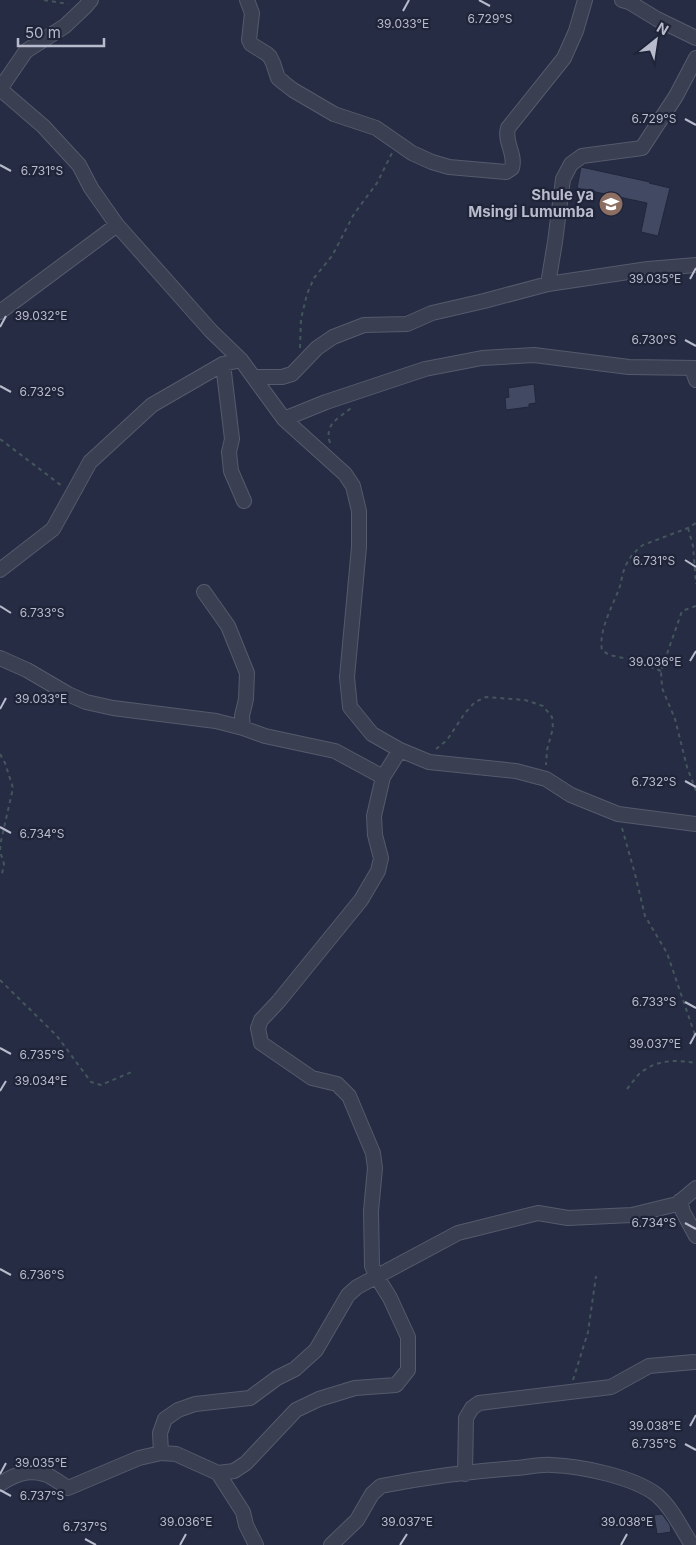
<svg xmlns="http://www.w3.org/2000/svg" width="696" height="1545" font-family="Inter,sans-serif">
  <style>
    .building { fill: #424963; stroke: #21263a }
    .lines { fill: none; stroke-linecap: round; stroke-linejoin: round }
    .minor-casing { stroke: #565a6d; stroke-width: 16 }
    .path { stroke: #43565d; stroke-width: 2; stroke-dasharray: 4 4; stroke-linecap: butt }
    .minor { stroke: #3a3f52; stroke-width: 14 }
    .ticks { fill: none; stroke: #b8bbcc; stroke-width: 2 }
    .labels { text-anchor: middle; stroke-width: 4.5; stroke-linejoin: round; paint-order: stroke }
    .poi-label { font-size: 15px; font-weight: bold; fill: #b8bbcc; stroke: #1f2438; text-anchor: end }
    .ticks-label { font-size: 12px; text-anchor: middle; fill: #b8bbcc; stroke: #1f2438; stroke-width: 4.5; stroke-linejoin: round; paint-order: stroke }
  </style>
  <rect width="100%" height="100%" fill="#262c43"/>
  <path class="building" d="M581,167L650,182L649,183L670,188L658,236L641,232L647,203L577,188Z
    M534,384L536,403L529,404V407L506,410L505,398L509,397L508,388Z
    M662,1514L670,1525L671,1532L657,1534L654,1515Z"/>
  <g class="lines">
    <defs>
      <path id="minor" d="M247,0L252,13L249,40L251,44L267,54L270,57L273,63L278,78L284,83L293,90L334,114L376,128L412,153L432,162L449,167L506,172L512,168C516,154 504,142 508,128L564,58L576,31L585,0
        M622,0L629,2L657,19L696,38
        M0,89L43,126L79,165L91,188L117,225L211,331L241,360L284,419L345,474L353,486L359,511V547L347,677L350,707L372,734L400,750L429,762L516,771L546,779L571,795L618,814L696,824
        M0,89L26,51L65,26L85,7L91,0
        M548,284L555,242L563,179L571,164L582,156L642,148L676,96L696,58
        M0,312L117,225
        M223,364L232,439L229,452L231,471L244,501
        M692,368L696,380
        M254,377H282L292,374L317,348L333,337L364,325L407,324L432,313L484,301L548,284L648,269L696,265
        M284,419L326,402L425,369L482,358L534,355L629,367L696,368
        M0,570L53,529L90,462L152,405L223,364L241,360
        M204,592L228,626L247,673L246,699L242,716L243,728
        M0,658L27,670L68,694L86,702L113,708L216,721L243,728L265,736L335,751L383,777
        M680,1201L683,1212L696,1236
        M161,1453L160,1433L165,1419L178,1410L195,1404L250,1398L277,1378L295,1369L316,1350L348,1295L357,1287L458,1233L538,1213L568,1218L632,1215L677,1204L696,1188
        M218,1473L243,1512L246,1525L256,1545
        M465,1474L466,1418L472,1408L479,1403L611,1387L649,1366L694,1362
        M0,1484C14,1475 27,1469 44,1474C52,1476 61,1484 68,1488L139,1458L161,1453L176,1454L218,1473L234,1471L246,1463L296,1410L319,1399L355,1388L396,1385L408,1370V1337L390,1298L377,1277L372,1266L371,1211L375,1168L373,1153L349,1096L337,1084L312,1078L261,1043L258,1028L261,1020L278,1002L361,900L378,871L381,858L375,835L374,816L383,777L400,750
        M331,1545L357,1520L372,1494L381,1486C426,1477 472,1471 517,1468C529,1467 540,1464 552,1465C581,1466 634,1477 657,1495C672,1508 681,1528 692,1545"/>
    </defs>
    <use href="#minor" class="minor-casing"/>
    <path class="path" d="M44,0L68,4
      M300,348L301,319L307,294L314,278L332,256L354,214L377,183L392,153
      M0,439L62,486
      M330,443C324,424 338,419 351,408
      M688,528L693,546L696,584
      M696,606L682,611L661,671L662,688L675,719L687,767L696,791
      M661,671L633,660L609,655L602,650C598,630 614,604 620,586C622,578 623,570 627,563C631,556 636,550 643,545L688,528L696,523
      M436,749L447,740L465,713L475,702L486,697L525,700L543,706L552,717L553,728L547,750L546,765
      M0,754L5,763L13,788L1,841L0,851L4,864L2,874L0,875
      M622,828L635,874L645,916L667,953L696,1038
      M0,980L57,1036L91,1082L101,1085L134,1071
      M627,1089C632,1083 637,1075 643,1071C659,1059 678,1060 696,1063
      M573,1380L588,1332L596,1276"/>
    <use href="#minor" class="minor"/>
  </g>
  <path class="ticks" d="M479,0L490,6M403,11L409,0M685,119L696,125M0,165L11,171M690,279L696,268M0,327L6,316M685,340L696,346M0,386L11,392M685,560L696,567M0,606L11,613M690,661L696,651M0,709L6,698M685,781L696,787M0,827L11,833M685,1002L696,1008M690,1044L696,1033M0,1048L11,1054M0,1091L6,1081M685,1223L696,1229M0,1269L11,1275M690,1426L696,1415M685,1444L696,1450M0,1474L6,1463M0,1490L11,1496M85,1539L96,1545M180,1545L186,1534M400,1545L407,1534M621,1545L627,1534"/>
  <defs>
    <symbol id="school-disc" viewBox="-11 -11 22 22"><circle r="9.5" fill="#8d6e63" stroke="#1f2438"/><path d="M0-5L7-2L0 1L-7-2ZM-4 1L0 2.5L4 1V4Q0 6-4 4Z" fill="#fff"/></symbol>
  </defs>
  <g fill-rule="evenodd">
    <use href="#school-disc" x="597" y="190" width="28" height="28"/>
  </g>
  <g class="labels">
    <g class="poi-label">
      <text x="594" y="200">Shule ya<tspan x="594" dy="17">Msingi Lumumba</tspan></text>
    </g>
  </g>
  <g class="ticks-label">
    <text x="490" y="23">6.729°S</text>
    <text x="403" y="28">39.033°E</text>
    <text x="654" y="123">6.729°S</text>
    <text x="42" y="175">6.731°S</text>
    <text x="655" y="283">39.035°E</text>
    <text x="41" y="320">39.032°E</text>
    <text x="654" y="344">6.730°S</text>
    <text x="42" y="396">6.732°S</text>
    <text x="654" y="565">6.731°S</text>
    <text x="42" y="617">6.733°S</text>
    <text x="655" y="666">39.036°E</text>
    <text x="41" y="703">39.033°E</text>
    <text x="654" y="786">6.732°S</text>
    <text x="42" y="838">6.734°S</text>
    <text x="654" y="1006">6.733°S</text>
    <text x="655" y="1048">39.037°E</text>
    <text x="42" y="1059">6.735°S</text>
    <text x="41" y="1085">39.034°E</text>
    <text x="654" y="1227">6.734°S</text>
    <text x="42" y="1279">6.736°S</text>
    <text x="655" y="1430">39.038°E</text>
    <text x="654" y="1448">6.735°S</text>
    <text x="41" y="1467">39.035°E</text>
    <text x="42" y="1500">6.737°S</text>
    <text x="186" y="1526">39.036°E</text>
    <text x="407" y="1526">39.037°E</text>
    <text x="627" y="1526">39.038°E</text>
    <text x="85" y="1531">6.737°S</text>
  </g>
  <g transform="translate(656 40) rotate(30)" stroke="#1f2438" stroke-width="4" paint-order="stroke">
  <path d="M0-4L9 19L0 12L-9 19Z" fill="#b8bbcc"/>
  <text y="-8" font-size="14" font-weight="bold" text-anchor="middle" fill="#b8bbcc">N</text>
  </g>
  <path d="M18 38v8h86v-8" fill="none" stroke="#b8bbcc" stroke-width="2.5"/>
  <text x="25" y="38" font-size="15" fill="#b8bbcc" stroke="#1f2438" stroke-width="4" paint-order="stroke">50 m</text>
</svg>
